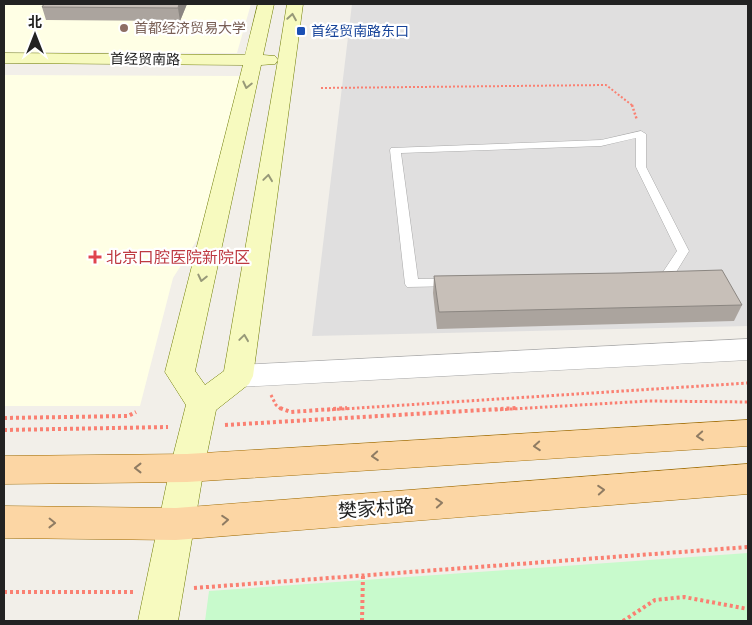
<svg xmlns="http://www.w3.org/2000/svg" width="752" height="625" font-family="Poppins,'Noto Sans SC',sans-serif">
  <style>
    .residential { fill: #e0dfdf }
    .education { fill: #ffffe5 }
    .park { fill: #c8facc }
    .lines { fill: none; stroke-linecap: round; stroke-linejoin: round }
    .lane-casing { stroke: #a9a9a9; stroke-width: 1 }
    .street-casing { stroke: #a9a9a9; stroke-width: 1 }
    .secondary-casing { stroke: #707d05; stroke-width: 1 }
    .primary-casing { stroke: #a06b00; stroke-width: 1 }
    .path-far3 { stroke: #fa8072; stroke-width: 2; stroke-dasharray: 2 2; stroke-linecap: butt }
    .path-far2 { stroke: #fa8072; stroke-width: 2.5; stroke-dasharray: 2 2; stroke-linecap: butt }
    .path-far1 { stroke: #fa8072; stroke-width: 3; stroke-dasharray: 2.5 2.5; stroke-linecap: butt }
    .path { stroke: #fa8072; stroke-width: 4; stroke-dasharray: 3 3; stroke-linecap: butt }
    .lane { fill: #fff; fill-rule: evenodd }
    .street { fill: #fff; fill-rule: evenodd }
    .secondary { fill: #f7fabf; fill-rule: evenodd }
    .primary { fill: #fcd6a4; fill-rule: evenodd }
    .wall { fill: #aba49e }
    .shaded-wall { fill: #8b8681 }
    .building { fill: #c7bfb8; stroke: #8b8681 }
    .oneway { stroke: #979978 }
    .oneway2 { stroke: #8f7c63 }
    .education-dot { fill: #8d6e63; stroke: #fff; stroke-width: 2 }
    .transit-dot { fill: #1a4fb4; stroke: #fff; stroke-width: 2 }
    .health-dot { fill: #e0444e; stroke: #fff; stroke-width: 2 }
    .labels { text-anchor: middle; stroke-width: 4.5; stroke-linejoin: round; paint-order: stroke }
    .far-education-label { font-size: 14px; fill: #785e54; stroke: #fff; text-anchor: start }
    .far-transit-label { font-size: 14px; fill: #164399; stroke: #fff; text-anchor: start }
    .far-street-label { font-size: 14px; fill: #222; stroke: #fff }
    .health-label { font-size: 16px; fill: #be3a42; stroke: #fff; text-anchor: start }
    .near-street-label { font-size: 19px; fill: #222; stroke: #fff }
  </style>
  <rect width="100%" height="100%" fill="#f2efe9"/>
  <path class="residential" d="M352,4H748V326L312,336Z"/>
  <path class="education" d="M4,4H251L237,53L4,52Z
    M4,75L240,76L199,237L173,278L140,406H4Z"/>
  <path class="park" d="M748,553V621H205L209,591Z"/>
  <g class="lines">
    <defs>
      <path id="lane" d="M641,131L646,134V167L689,251L670,282L407,287L405,284L390,150L391,148L601,140ZM636,138V167L677,251L661,275L418,279L401,153L601,146Z"/>
      <path id="street" d="M748,339V360L238,387L227,384L223,376L227,368L238,365Z"/>
      <path id="secondary" d="M258,4H274L263,55L275,56L278,60L287,4H303L253,376L249,384L216,410L204,468L178,621H138L170,468L186,405L165,372L243,65L4,63V53L245,55ZM278,60L224,371L205,385L195,371L261,65L275,64Z"/>
      <path id="primary" d="M748,420V446L187,482L4,484V456L187,454Z
        M748,464V494L176,540L4,538V506L176,508Z"/>
    </defs>
    <use href="#lane" class="lane-casing"/>
    <use href="#street" class="street-casing"/>
    <use href="#secondary" class="secondary-casing"/>
    <use href="#primary" class="primary-casing"/>
    <path class="path-far3" d="M321,88L606,85L633,106"/>
    <path class="path-far2" d="M632,105L637,120"/>
    <path class="path-far1" d="M271,395L276,405L282,410
      M327,410L748,383
      M495,410L648,401L748,402"/>
    <path class="path" d="M280,408L291,412L347,408
      M4,418L128,416L136,412
      M225,425L517,408
      M4,430L168,427
      M194,588L748,547
      M4,592H133
      M362,621L363,575
      M623,621L655,600L684,597L748,609"/>
    <use href="#lane" class="lane"/>
    <use href="#street" class="street"/>
    <use href="#secondary" class="secondary"/>
    <use href="#primary" class="primary"/>
  </g>
  <path class="wall" d="M44,4H187L180,21L46,20L42,7Z
    M434,276L742,305L734,321L437,329L433,293Z"/>
  <path class="shaded-wall" d="M179,4H187L180,21L178,8Z"/>
  <path class="building" d="M44,4H179L178,8L42,7Z
    M722,270L742,305L439,312L434,276L621,273Z"/>
  <defs><path id="oneway-chevron" d="M-2-3.5L2.5 0L-2 3.5" fill="none" stroke-width="1.6" stroke-linecap="round" stroke-linejoin="round" transform="scale(1.25)"/></defs>
  <g class="oneway">
    <use href="#oneway-chevron" transform="translate(292 17) rotate(-81)"/>
    <use href="#oneway-chevron" transform="translate(247 85) rotate(103)"/>
    <use href="#oneway-chevron" transform="translate(268 178) rotate(-82)"/>
    <use href="#oneway-chevron" transform="translate(202 278) rotate(103)"/>
    <use href="#oneway-chevron" transform="translate(244 338) rotate(-82)"/>
  </g>
  <g class="oneway2">
    <use href="#oneway-chevron" transform="translate(700 436) rotate(176)"/>
    <use href="#oneway-chevron" transform="translate(537 446) rotate(176)"/>
    <use href="#oneway-chevron" transform="translate(375 456) rotate(176)"/>
    <use href="#oneway-chevron" transform="translate(138 468) rotate(180)"/>
    <use href="#oneway-chevron" transform="translate(601 490) rotate(-4)"/>
    <use href="#oneway-chevron" transform="translate(439 503) rotate(-4)"/>
    <use href="#oneway-chevron" transform="translate(225 520) rotate(-4)"/>
    <use href="#oneway-chevron" transform="translate(52 523) rotate(1)"/>
  </g>
  <circle class="education-dot" cx="124" cy="28" r="5"/>
  <rect class="transit-dot" x="296" y="26" width="10" height="10" rx="2.5"/>
  <path class="health-dot" d="M92.5 249.5h5v5h5v5h-5v5h-5v-5h-5v-5h5z"/>
  <g class="labels">
    <g class="far-education-label">
      <text x="134" y="33">首都经济贸易大学</text>
    </g>
    <g class="far-transit-label">
      <text x="311" y="36">首经贸南路东口</text>
    </g>
    <g class="far-street-label">
      <text transform="translate(145 59) rotate(1)" y="5">首经贸南路</text>
    </g>
    <g class="health-label">
      <text x="106" y="263">北京口腔医院新院区</text>
    </g>
    <g class="near-street-label">
      <text transform="translate(376 508) rotate(-4)" y="7">樊家村路</text>
    </g>
  </g>
  <rect width="752" height="625" fill="none" stroke="#222222" stroke-width="10"/>
  <g transform="translate(35 35)" stroke="#ffffff" stroke-width="4" paint-order="stroke">
  <path d="M0-4L9 19L0 12L-9 19Z" fill="#222222"/>
  <text y="-8" font-size="14" font-weight="bold" text-anchor="middle" fill="#222222">北</text>
  </g>
</svg>
